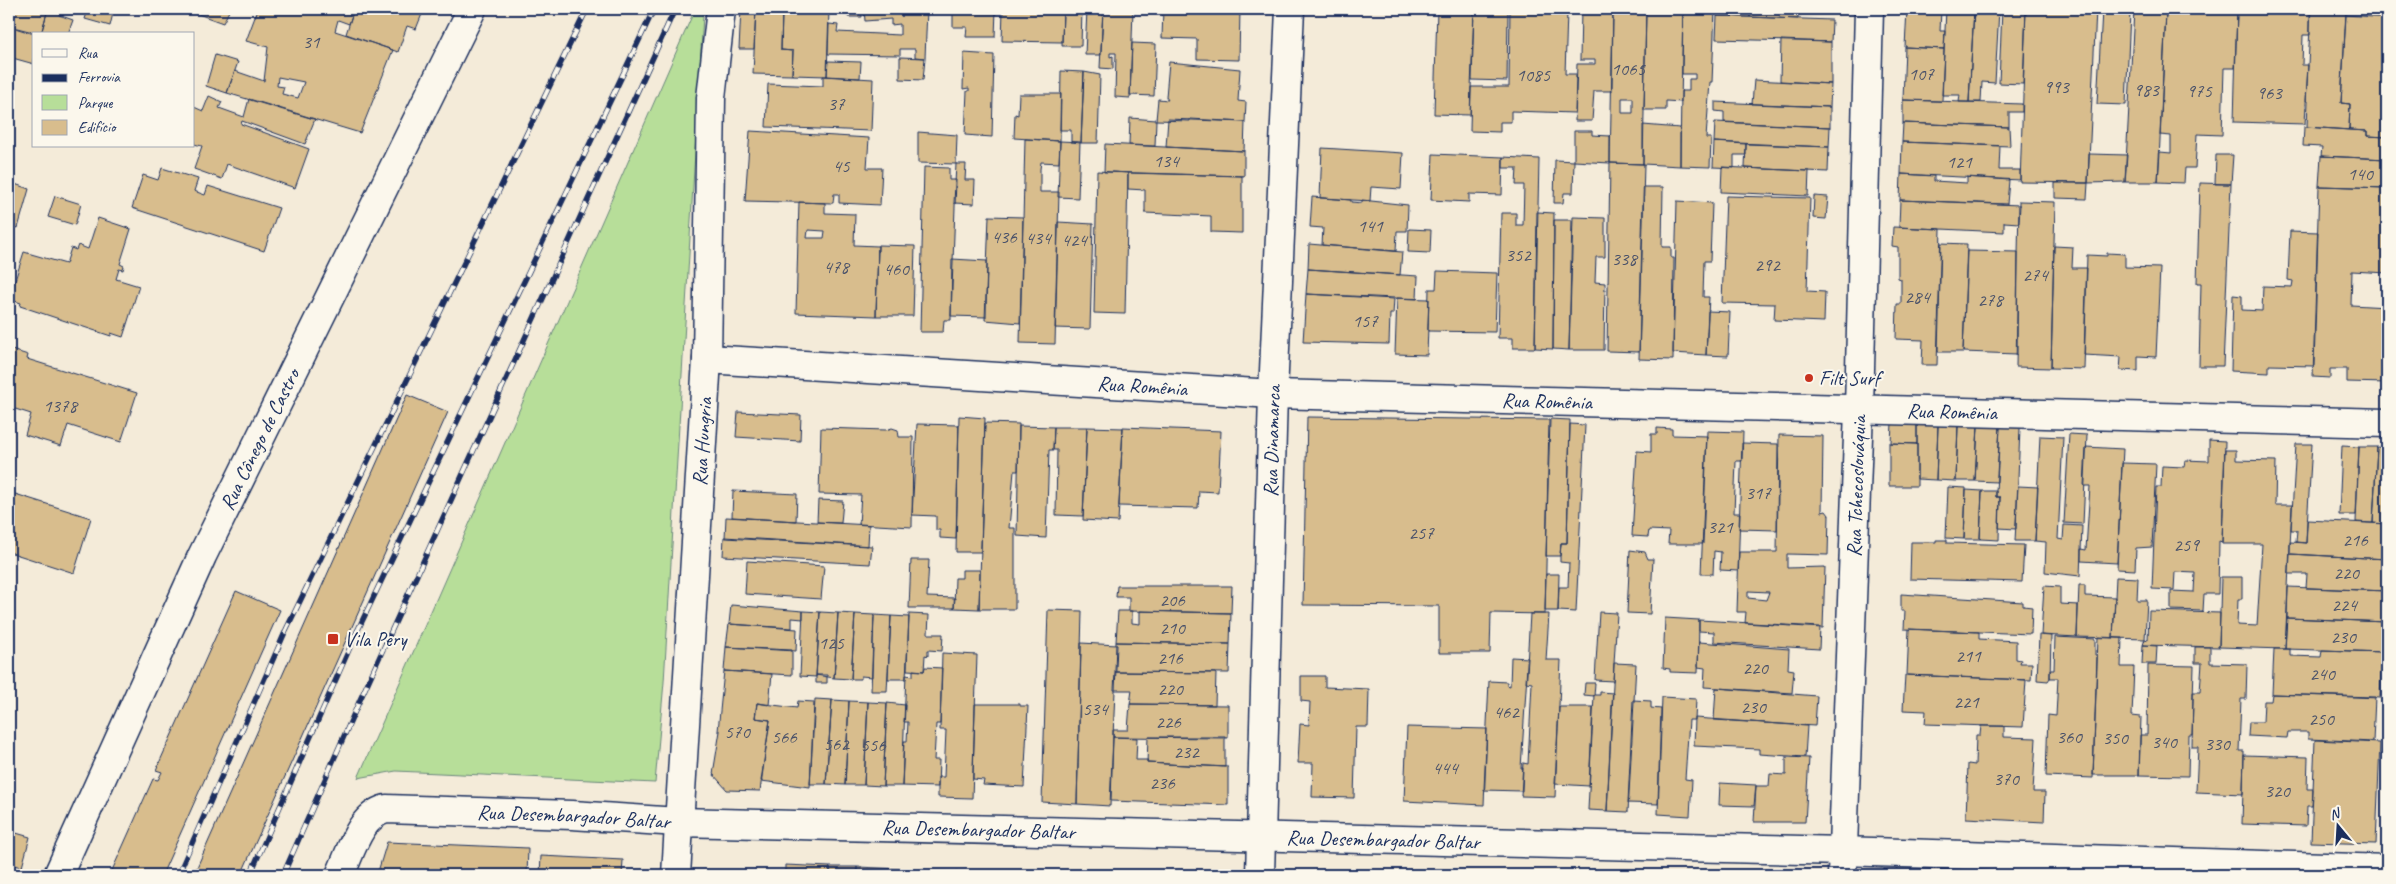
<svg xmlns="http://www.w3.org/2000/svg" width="2396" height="884" font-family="Caveat,sans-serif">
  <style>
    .green { fill: #b7de99; stroke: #69867c }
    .building { fill: #d8bd8d; stroke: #1b2f5e; fill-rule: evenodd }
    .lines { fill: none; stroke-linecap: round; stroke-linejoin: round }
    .minor-casing { stroke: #1b2f5e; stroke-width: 31 }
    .major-casing { stroke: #1b2f5e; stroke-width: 31 }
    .minor { stroke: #fbf7ec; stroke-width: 28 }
    .major { stroke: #fbf7ec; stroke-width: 28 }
    .rail-casing { stroke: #1b2f5e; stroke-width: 5.5 }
    .rail { stroke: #fbf7ec; stroke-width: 4; stroke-dasharray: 11; stroke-linecap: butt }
    .poi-dot { fill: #c8321e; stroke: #fbf7ec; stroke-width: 2 }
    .labels { text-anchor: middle; stroke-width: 4; stroke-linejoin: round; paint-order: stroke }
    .number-label { font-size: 19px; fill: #4a526a }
    .poi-label { font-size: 21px; fill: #1b2f5e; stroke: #fbf7ec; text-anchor: start }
    .street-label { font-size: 21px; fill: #1b2f5e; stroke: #fbf7ec }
  </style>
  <rect width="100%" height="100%" fill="#f4ebd9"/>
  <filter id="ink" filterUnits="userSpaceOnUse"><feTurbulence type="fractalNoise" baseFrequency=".02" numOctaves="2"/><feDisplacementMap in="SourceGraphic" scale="10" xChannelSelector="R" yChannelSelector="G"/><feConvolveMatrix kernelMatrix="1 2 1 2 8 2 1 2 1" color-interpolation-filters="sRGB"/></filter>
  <g filter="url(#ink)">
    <path class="green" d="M695,9H701L703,15L664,682L655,783L396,771L358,778Z"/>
    <path class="building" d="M9,9H48L41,34L9,26Z
      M48,9H61L59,15L73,20L68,34H41Z
      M84,9H114L110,26L85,19L88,10Z
      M175,9H230L223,23L187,10L186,12Z
      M258,9H354L349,24L338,20L335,31L393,50L360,133L227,93L235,71L264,81L268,47L246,41ZM278,77L304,82L298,98L282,94L284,87L277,86Z
      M354,9H424L416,29L407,26L398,52L346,34Z
      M741,9H756L754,49H739Z
      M756,9H793V11H782L781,50L793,51L792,75L753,74Z
      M793,9H829L827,76L792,75L793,51L781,50L782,11H793Z
      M836,9H861L862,17H848L847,9Z
      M864,9H901L902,17V9H927L925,58L915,57V49H900V55L828,54L829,24L838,25L837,32L900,35V24L891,25V19L865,21Z
      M953,9H996L995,37H966L967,27H953Z
      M1003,9H1063L1062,42L1002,41Z
      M1063,9H1082L1081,46H1062Z
      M1087,9H1103L1101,55H1085Z
      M1103,9H1133L1130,98L1115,97L1116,53H1110V57L1113,56V69L1100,68Z
      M1163,9H1240L1239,60L1197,59V39L1162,38Z
      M1437,9H1474L1470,115L1434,114Z
      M1474,9H1508L1507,81L1472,80Z
      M1510,9H1578V12H1567L1565,74H1576L1575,113L1511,111V122H1500V132L1470,131L1471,87H1509Z
      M1581,9H1613L1612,91H1594L1592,121H1575L1577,64H1595V60H1580Z
      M1613,9H1646L1643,164L1610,163ZM1622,98H1633V113H1622Z
      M1646,9H1683L1681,102L1666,101V110H1644Z
      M1683,9H1715L1712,82H1710L1706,138H1711L1710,167L1680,166L1681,91H1689V79H1695V74H1682Z
      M1717,9H1750V17L1717,16Z
      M1750,9H1798V19L1750,17Z
      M1907,9H1941L1940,31H1945L1944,49L1905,47Z
      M1946,9H1974L1969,102H1959L1960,95H1942Z
      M1974,9H1999L1995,83L1982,82L1981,102H1969Z
      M2002,9H2026L2023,84L1999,83Z
      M2026,9H2096L2088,183L2020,182Z
      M2169,9L2237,13L2235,68H2224L2222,135L2197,134L2195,168H2185L2184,183L2158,182L2160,152L2171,153V136L2160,135L2166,12H2168Z
      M2237,9L2310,12V35H2303L2302,65H2308L2305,124L2234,122Z
      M2102,10L2130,11L2126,105L2097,104Z
      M2134,10L2166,11L2158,182H2125Z
      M2311,10L2346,12L2341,103L2350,104L2349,130L2307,127L2308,101H2306Z
      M2346,15L2387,18V137L2367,136V131L2349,130L2350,104L2341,103Z
      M1717,16L1832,20L1831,42L1716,39Z
      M9,26L34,34V64L9,57Z
      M1781,40L1831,42V84L1780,81Z
      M1132,43L1156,44L1154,96L1130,95Z
      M1905,47L1944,49L1942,101L1903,100Z
      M964,53L994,55L992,137L965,135L967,91H969V88L963,89Z
      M215,55L238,62L227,93L206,86Z
      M900,57L925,58L923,80L900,79Z
      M828,61L861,62L860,78L827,76Z
      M1169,62L1240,69L1238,101L1246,102L1245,122L1190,119V121L1156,120L1158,99L1168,100L1166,97Z
      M1061,71L1084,72L1081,143L1071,142V130H1060Z
      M1084,72L1100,75L1098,143H1081Z
      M823,76L873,79L871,131L766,127L768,84L823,86Z
      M1754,80L1831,84L1830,107L1752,104Z
      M1019,94H1061L1060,141L1014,138L1015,114L1018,115Z
      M209,96L222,102L219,108L244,117L249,99L315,119L305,144L242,121L241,124L309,149L295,188L227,164L222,179L194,169L202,146L194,144V107L203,111Z
      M1903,100L2022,104V112H2009V127L1903,123Z
      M1715,102L1830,107V127L1724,122V112L1715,111Z
      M1130,118L1156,120L1155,146L1129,145Z
      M1168,119L1245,122L1244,151L1166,147Z
      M1715,122L1830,127L1829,147L1714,142Z
      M1903,123L2009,127L2010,146L1902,142Z
      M1643,125L1680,128V166L1643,164Z
      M2304,127L2367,131V136L2387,137V159L2321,156L2322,147L2303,146Z
      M750,131L869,138L867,168H882L880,205L839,203V194H834L833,203L745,201Z
      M1574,131H1592V135L1610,136V163L1574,161Z
      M918,132L957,135L956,164L918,163Z
      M1025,139L1060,141L1059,163L1041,162L1040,169V192H1059L1055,344L1020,343Z
      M1060,141L1080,142L1078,198L1058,197Z
      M1714,142L1746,144V155H1734V168L1713,167Z
      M1902,142L2000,146L1999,170H2020V180L1901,174Z
      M1105,144L1244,151V176L1104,172Z
      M1746,144L1829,147L1828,172L1745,168Z
      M1322,148L1403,153L1401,189L1371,187L1370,201L1320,198Z
      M1433,154L1503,157L1502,195L1469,194V202L1431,200Z
      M2089,154L2127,155L2125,182L2088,183Z
      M2216,155H2233L2231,184H2215Z
      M2321,156L2387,159V188L2319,186Z
      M1503,157L1539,159L1535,348H1513V338H1498L1501,213H1516V225H1523L1524,185H1516L1517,168H1503Z
      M1555,160L1574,161L1573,193H1564L1563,203H1554Z
      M1610,163L1644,164L1639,352L1607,351Z
      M956,164H966L965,180H975L974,204L954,203Z
      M924,167L949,168V180H956L951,316V320H944L943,332H920Z
      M1722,167L1809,171L1808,196L1721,192Z
      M162,168L198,179L194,191L205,195L208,186L279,208L264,251L132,208L143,175L158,180Z
      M1097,171L1128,173L1125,314L1094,313Z
      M1128,173L1242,176V233L1211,232V216L1145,213V190L1128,189Z
      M1901,174L1934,176V181L1967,183V177L2009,180L2007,204L1900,200Z
      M9,182L29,189L18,228L9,225Z
      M2055,183H2088L2087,199L2055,198Z
      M2200,183L2231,184L2223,366H2199L2201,283H2197Z
      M2319,186L2387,188V273L2352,271L2351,305L2387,307V383L2347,382V369H2330V378L2313,377Z
      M1644,187H1663L1662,247H1671V258H1674L1673,360L1639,359Z
      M55,196L81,204L75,225L48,217Z
      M1726,196L1810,198L1807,291L1825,292L1824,322L1774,320L1775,304L1722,303Z
      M1814,196L1828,197L1826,219L1813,218Z
      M1312,197L1351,200V202L1362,203V200L1408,205L1407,231H1397L1396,251L1322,245L1323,228L1310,227Z
      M1900,200L2020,205L2019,223L2004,222V232L1899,227Z
      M1677,201L1712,203L1710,261H1704L1703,297H1709L1706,355L1673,353Z
      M2019,201L2055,202L2051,368L2016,367Z
      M799,202L825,203V213L855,214L854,245L878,246L876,316L796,313ZM808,230L825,231L824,238H807Z
      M1537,212L1554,213L1553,349L1535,348Z
      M989,216L1023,217L1020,323L985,320Z
      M1573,217L1605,218V257H1596L1595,282L1605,283L1604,350H1569Z
      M98,218L131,229L120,264L124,266L123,270L119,269L116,279L139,286L123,337L111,333V336L20,306L21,303L9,299L24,252L66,264L71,248L76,250L78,245L88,249Z
      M1554,220H1572L1569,350L1553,349Z
      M1058,222L1093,224L1090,329L1055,328Z
      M1893,227L1941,229L1937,365H1922L1923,340L1896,339L1897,304H1901V279L1898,278V247L1892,246Z
      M1409,229L1431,230L1430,253L1408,252Z
      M2290,231L2318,232L2314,366L2269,365V373L2231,371L2233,295L2242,296V310L2262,311L2263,286L2292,287L2293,281L2288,280Z
      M1941,243L1967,244L1963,352H1938Z
      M1309,244L1402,252L1400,275L1308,269Z
      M878,245L915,246L913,316H876Z
      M2054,246L2073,247L2072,268H2087L2084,369L2051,368Z
      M1967,251L2018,252L2017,354L1963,352Z
      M2107,253L2125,254V267L2160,268L2156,357L2138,356V371L2120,370L2121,357L2084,355L2087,255L2107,256Z
      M952,259L987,261L986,317L951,316Z
      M1308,269L1418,276L1417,299L1306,294Z
      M1437,271L1497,273L1495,332L1428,331L1429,289H1436Z
      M1306,294L1394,299L1393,314H1390L1389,344L1303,342Z
      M1397,298L1429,299L1427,355L1395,354Z
      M1708,311L1730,312L1728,356L1706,355Z
      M9,349L28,355L27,359L137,393L121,442L68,425L61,446L25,435L31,414L9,407Z
      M407,395L448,412L241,875H196L194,874Z
      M738,412L801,415L800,441L736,437Z
      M959,416L985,418L981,552H956Z
      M1307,417L1549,420L1545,614L1491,613L1490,653H1439V606L1303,605Z
      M1550,419L1570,420L1567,543H1561L1560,556H1546Z
      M985,423L1019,424L1018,471H1014L1009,528H1015V609H979Z
      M1892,423H1917V444L1891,443Z
      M1917,423L1938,425L1936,480L1917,479Z
      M917,424L959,425L956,539L940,538V530H936V516L912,515Z
      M1570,424L1585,425L1576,612L1558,611L1559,587H1568L1569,563L1560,562V556L1561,543H1567Z
      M1938,425H1958L1956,481L1936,480Z
      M1958,425L1978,426L1975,481H1956Z
      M1019,426L1054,427L1053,450H1049L1046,538L1017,536Z
      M1978,426L2000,427L1997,482L1975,481Z
      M1054,427H1087L1083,516L1056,515L1057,450H1053Z
      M1087,427L1123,428L1118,522L1083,520Z
      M1123,427L1221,431L1218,492L1199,491L1198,508L1119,506Z
      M2000,427L2020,428L2016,529L1999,528L2000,497H1996V491Z
      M821,428L886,430L892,428L898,430L899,437H913L912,527L859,524L861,495L819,494Z
      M1657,428L1672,429V435L1707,436L1703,544H1668L1669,531L1649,530L1648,537L1632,536L1637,451L1651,452V434H1657Z
      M1707,431L1743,432L1742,461H1736L1734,513H1740L1738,571L1720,570L1721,552L1714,551L1713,574H1701Z
      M2069,434L2087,435L2083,524L2064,523Z
      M1779,435L1823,436L1822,512L1826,511L1829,515L1828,555L1787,554V568L1825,567L1823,628L1745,623L1746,612H1737L1739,552H1777ZM1748,591L1769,592L1766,600L1748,598Z
      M2040,436L2063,437L2058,539L2063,540L2064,525L2082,526L2080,576L2045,572L2046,542L2035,541Z
      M2209,440L2225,441L2222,542L2219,541L2218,594H2204L2203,611L2171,610V591L2194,592L2195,573L2175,572L2174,590L2152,589L2156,487H2161L2162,466L2184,467L2185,460L2209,461Z
      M1742,443L1778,444L1777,530L1739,529Z
      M1889,443L1917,444V486H1889Z
      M2296,444H2312L2306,543L2296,542L2297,530H2291Z
      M2342,446L2359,447L2356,515H2339Z
      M2086,447L2123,449L2117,563L2081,561V549L2086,550L2090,486H2084Z
      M2359,447H2377L2373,523L2356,522Z
      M2377,447L2387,448V524L2373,523Z
      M2225,450H2236V460L2276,461L2275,505H2292L2285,649L2219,647L2221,577H2242V599H2238L2237,625L2257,626L2262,544H2222Z
      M2122,463L2156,464L2152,547L2136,548L2135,570L2117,569Z
      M2018,486L2038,487L2035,541H2015Z
      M1948,487L1966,488L1964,539L1946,538Z
      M1966,490L1982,491L1980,539H1964Z
      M733,491L797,494L796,521L732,517Z
      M1982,491H1996V497H2000L1999,540L1980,539Z
      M9,492L91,518L74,573L9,552Z
      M818,500L843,501L841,523L817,522Z
      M726,517L869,525L868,546L725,538Z
      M2307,520L2387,524V559L2290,554V542L2306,543Z
      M724,537L872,546L870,564L723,556Z
      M1936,540H1947V543L2024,545L2022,582L1910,579L1911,542H1936Z
      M1630,550L1645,552L1648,559H1653L1650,614L1627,613Z
      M2290,554L2387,559V591L2306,588L2307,574H2289Z
      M911,560H929L927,597L955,598L954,608H909Z
      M747,561L824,566L821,599L745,594Z
      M962,570H980L979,609L954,608L955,578H962Z
      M1546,574H1559L1558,611H1545Z
      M2116,577L2138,578L2137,600H2147L2145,639L2113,638Z
      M2079,585H2085V596L2115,597L2113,638L2077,637Z
      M1117,586H1232L1231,613L1129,611V597H1116Z
      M2044,586L2060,587V604L2078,605L2077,637L2041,635Z
      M2288,587L2387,591V622L2287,618Z
      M236,591L280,610L162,875H110L153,779L158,780L162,772L156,770Z
      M1901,594L2023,602V606L2032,607L2031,634L1904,629L1905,611H1901Z
      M731,605L803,611V619L792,618V628L729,624Z
      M1048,610L1082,611L1077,804L1042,802Z
      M803,611L820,612L816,677L800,676Z
      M1118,611H1132V623L1140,624V611L1231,613L1230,644L1116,642Z
      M2149,611L2220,613L2219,647L2143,645L2145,639L2148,640Z
      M820,612L838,613L834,678L816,675Z
      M1599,612L1617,613L1613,681L1595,680Z
      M838,613L855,614L851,679L834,678Z
      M855,614L874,615L872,677L861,676V679H851Z
      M909,614L929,615L928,634H943L942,651L928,650V656L925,655L924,671L907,670Z
      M1530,614H1549L1546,660H1561L1555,797L1521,796L1523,763L1528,764L1532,683L1526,682Z
      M874,615L891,616L887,691H871Z
      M891,616L909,617L906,679H888Z
      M1665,618L1699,620L1698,673L1670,672V669L1663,668Z
      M2287,618L2387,622V652L2285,649Z
      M1699,620L1820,627L1819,649L1714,642V632L1699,631Z
      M729,624L797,629L796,651L726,647Z
      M1909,629L1979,632V639L2016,641V659L2021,660L2020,663H2032L2031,680L1907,675Z
      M2039,635L2051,636L2050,678L2048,681L2037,680Z
      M2055,637L2095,639V655H2097L2093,778L2046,776L2048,715L2056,716L2058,678H2050V670H2054Z
      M2098,637L2122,638L2121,667H2134L2132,716L2141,717L2139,775H2093Z
      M1116,642L1230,644L1229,673L1115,672Z
      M1699,642L1789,649L1788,669L1794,670L1792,693L1704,687L1705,668L1698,667Z
      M1081,643L1117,645L1110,806L1077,804Z
      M2143,645L2157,646L2156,664H2142Z
      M726,647L792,650V675L724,671Z
      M2195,647H2210V663L2247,664L2246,699H2241L2239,751H2244L2243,794L2196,792L2198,747H2192L2193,692H2200L2202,663H2195Z
      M2274,649H2290V656L2321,657L2322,650L2382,652L2380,698L2272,694Z
      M942,653L977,655L972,798L938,797V777H944L946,730H940Z
      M1511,657L1528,658L1521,768H1523L1522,791L1484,790L1489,681L1507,682V685L1510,686Z
      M1614,663L1636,664L1628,812L1607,811Z
      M2148,665L2194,666L2192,735H2189L2188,776L2139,775L2140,735H2147Z
      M925,667L942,668L940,724H936L934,760H939L938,787L902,786L904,741H907L908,722H904L906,675L913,676V670L924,671Z
      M724,671L772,674L769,705L757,703L755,718L770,720L760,791L727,790L713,774L720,731H718Z
      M1115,672L1216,673L1215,705L1130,704L1132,690H1114Z
      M816,675H827V683H816Z
      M1905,675L2026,680L2023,727L1925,724L1926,711L1903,710Z
      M1301,676H1325V687L1369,689L1368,727H1356L1354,798L1312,797L1313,763H1298L1300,724L1309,725L1310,702L1301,701Z
      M1585,683H1595L1594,696L1584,695Z
      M1716,688L1817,696L1815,726L1714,720Z
      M1600,692L1613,693L1607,811L1588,810L1594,695H1600Z
      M2272,694L2375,697L2373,742L2308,739V732H2288L2287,738L2248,736L2249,722H2263L2264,701H2271Z
      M1662,697L1696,699L1695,720H1689L1685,779L1692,780L1690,816L1658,814Z
      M815,699L832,700L826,784H810Z
      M832,700L849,701L845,785L826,784Z
      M1633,700L1651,701V708L1661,709L1658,804L1628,803Z
      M798,701L814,702L810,787L761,781L770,720L755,718L757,703L797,708Z
      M849,701L868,702L864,785H845Z
      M868,702L887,703L883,786L864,785Z
      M887,703L905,705L902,786H883Z
      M975,704H1020V706H1028L1024,787L983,785L984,780L973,779Z
      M1130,704L1228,705V738L1113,737V730H1128Z
      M1559,707H1593L1589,786L1555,784Z
      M1695,718L1807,726L1805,757L1759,754V749L1694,746Z
      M1981,726H2004V737L2036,738L2033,792H2045L2044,822L1966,818L1968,764L1975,765L1976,735H1980Z
      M1407,727L1487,729L1484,805L1404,801Z
      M1113,737L1137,738L1136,760H1148L1147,763L1228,767V805L1111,801Z
      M1148,737H1225V767L1147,763Z
      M2315,740L2380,743L2376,844L2311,842Z
      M2244,755L2308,757L2307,789H2313L2312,806H2307L2306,826L2242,824Z
      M1786,757L1809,758L1805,822H1754L1756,786H1769L1770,774L1786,775Z
      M1720,783L1756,785L1754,806L1719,805Z
      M9,831L30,837L22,867L9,864Z
      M387,842L528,848L527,875H377Z
      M541,856L623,860L622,875H540Z
      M785,865L830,867V875H785Z
      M830,867H857V875H830Z
      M857,867L902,869L901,875H857Z
      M902,869L935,871L934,875H901Z
      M935,871L970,872L969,875H934Z
      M975,872L1005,873V875H975Z
      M1005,873L1040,874V875H1005Z"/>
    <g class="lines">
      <defs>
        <g id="minor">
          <path id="s1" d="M707,359L1273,394L2387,423"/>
          <path id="s2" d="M340,875C351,852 359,816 386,809L572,815L678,822L1842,851L2387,869"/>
          <path id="s3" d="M676,875L707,359L711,98L721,9"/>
          <path id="s4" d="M1260,875L1273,394L1290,9"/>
          <path id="s5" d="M1842,875L1859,409L1869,9"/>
        </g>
        <g id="major">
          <path id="s6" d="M58,875L202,556L472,9"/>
        </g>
      </defs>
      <use href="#minor" class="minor-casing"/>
      <use href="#major" class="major-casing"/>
      <use href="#minor" class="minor"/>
      <use href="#major" class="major"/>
      <defs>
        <path id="rail" d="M178,875L286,630L587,9
          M250,875L355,636L654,9
          M283,875L359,702L675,9"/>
      </defs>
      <use href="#rail" class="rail-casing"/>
      <use href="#rail" class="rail"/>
    </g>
  </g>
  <g class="poi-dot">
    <circle cx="1809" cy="378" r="5"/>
    <rect x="327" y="633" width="12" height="12" rx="2.5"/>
  </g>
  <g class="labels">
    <g class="number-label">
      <text x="311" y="48">31</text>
      <text x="1628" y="75">1065</text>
      <text x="1921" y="80">107</text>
      <text x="1533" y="81">1085</text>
      <text x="2056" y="93">993</text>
      <text x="2146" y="96">983</text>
      <text x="2199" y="97">975</text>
      <text x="2269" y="99">963</text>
      <text x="836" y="110">37</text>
      <text x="1166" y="167">134</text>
      <text x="1959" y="168">121</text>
      <text x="841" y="172">45</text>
      <text x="2360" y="180">140</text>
      <text x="1370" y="232">141</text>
      <text x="1004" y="243">436</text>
      <text x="1038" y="244">434</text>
      <text x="1074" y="246">424</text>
      <text x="1518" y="261">352</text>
      <text x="1624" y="265">338</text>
      <text x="1767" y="271">292</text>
      <text x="836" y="273">478</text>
      <text x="896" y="275">460</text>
      <text x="2035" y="281">274</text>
      <text x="1917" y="303">284</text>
      <text x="1990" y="306">278</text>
      <text x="1365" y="327">157</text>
      <text x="60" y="412">1378</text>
      <text x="1758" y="499">317</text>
      <text x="1720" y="533">321</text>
      <text x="1421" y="539">257</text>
      <text x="2355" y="546">216</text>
      <text x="2186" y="551">259</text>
      <text x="2346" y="579">220</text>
      <text x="1172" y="606">206</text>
      <text x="2344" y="611">224</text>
      <text x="1172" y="634">210</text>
      <text x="2343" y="643">230</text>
      <text x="831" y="649">125</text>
      <text x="1968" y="662">211</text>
      <text x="1170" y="664">216</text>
      <text x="1755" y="674">220</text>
      <text x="2322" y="680">240</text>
      <text x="1170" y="695">220</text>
      <text x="1966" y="708">221</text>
      <text x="1753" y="713">230</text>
      <text x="1095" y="715">534</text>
      <text x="1506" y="718">462</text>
      <text x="2321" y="725">250</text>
      <text x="1168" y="728">226</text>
      <text x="737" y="738">570</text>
      <text x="784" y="743">566</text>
      <text x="2069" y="743">360</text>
      <text x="2115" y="744">350</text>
      <text x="2164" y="748">340</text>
      <text x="836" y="750">562</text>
      <text x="2217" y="750">330</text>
      <text x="873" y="751">556</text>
      <text x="1186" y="758">232</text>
      <text x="1445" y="774">444</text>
      <text x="2006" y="785">370</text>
      <text x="1162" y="789">236</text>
      <text x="2277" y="797">320</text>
    </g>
    <g class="poi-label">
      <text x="1819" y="385">Filt Surf</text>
      <text x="344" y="646">Vila Pery</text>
    </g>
    <g class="street-label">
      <text dy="7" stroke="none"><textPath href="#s1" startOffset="436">Rua Romênia</textPath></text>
      <text dy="7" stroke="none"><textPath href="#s1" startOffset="841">Rua Romênia</textPath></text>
      <text dy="7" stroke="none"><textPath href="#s1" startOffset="1246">Rua Romênia</textPath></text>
      <text dy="7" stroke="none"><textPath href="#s6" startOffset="480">Rua Cônego de Castro</textPath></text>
      <text dy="7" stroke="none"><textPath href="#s3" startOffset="434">Rua Hungria</textPath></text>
      <text dy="7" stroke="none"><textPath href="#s4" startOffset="434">Rua Dinamarca</textPath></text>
      <text dy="7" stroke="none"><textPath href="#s5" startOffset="389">Rua Tchecoslováquia</textPath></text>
      <text dy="7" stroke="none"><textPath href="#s2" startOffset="271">Rua Desembargador Baltar</textPath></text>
      <text dy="7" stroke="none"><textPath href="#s2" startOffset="676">Rua Desembargador Baltar</textPath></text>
      <text dy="7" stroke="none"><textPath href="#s2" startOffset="1081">Rua Desembargador Baltar</textPath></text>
    </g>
  </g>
  <rect width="2396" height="884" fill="none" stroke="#fbf7ec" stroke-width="30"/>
  <rect x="15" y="15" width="2366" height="854" fill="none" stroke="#1b2f5e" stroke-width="2" filter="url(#ink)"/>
  <rect x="32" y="32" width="162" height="115" fill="#fbf7ec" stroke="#a1a7b3"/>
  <rect x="42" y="49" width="25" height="8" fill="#fbf7ec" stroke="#a1a7b3"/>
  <text x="78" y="58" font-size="15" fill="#1b2f5e">Rua</text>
  <rect x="42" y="74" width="25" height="8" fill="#1b2f5e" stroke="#a1a7b3"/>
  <text x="78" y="82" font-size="15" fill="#1b2f5e">Ferrovia</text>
  <rect x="42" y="95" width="25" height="15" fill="#b7de99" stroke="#a1a7b3"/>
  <text x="78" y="108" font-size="15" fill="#1b2f5e">Parque</text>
  <rect x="42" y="120" width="25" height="15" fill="#d8bd8d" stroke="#a1a7b3"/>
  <text x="78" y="132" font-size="15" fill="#1b2f5e">Edifício</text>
  <g transform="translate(2338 826) rotate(342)" stroke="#fbf7ec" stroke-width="4" paint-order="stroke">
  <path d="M0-4L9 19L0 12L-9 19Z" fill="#1b2f5e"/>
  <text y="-8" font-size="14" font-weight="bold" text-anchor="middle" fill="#1b2f5e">N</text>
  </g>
</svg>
